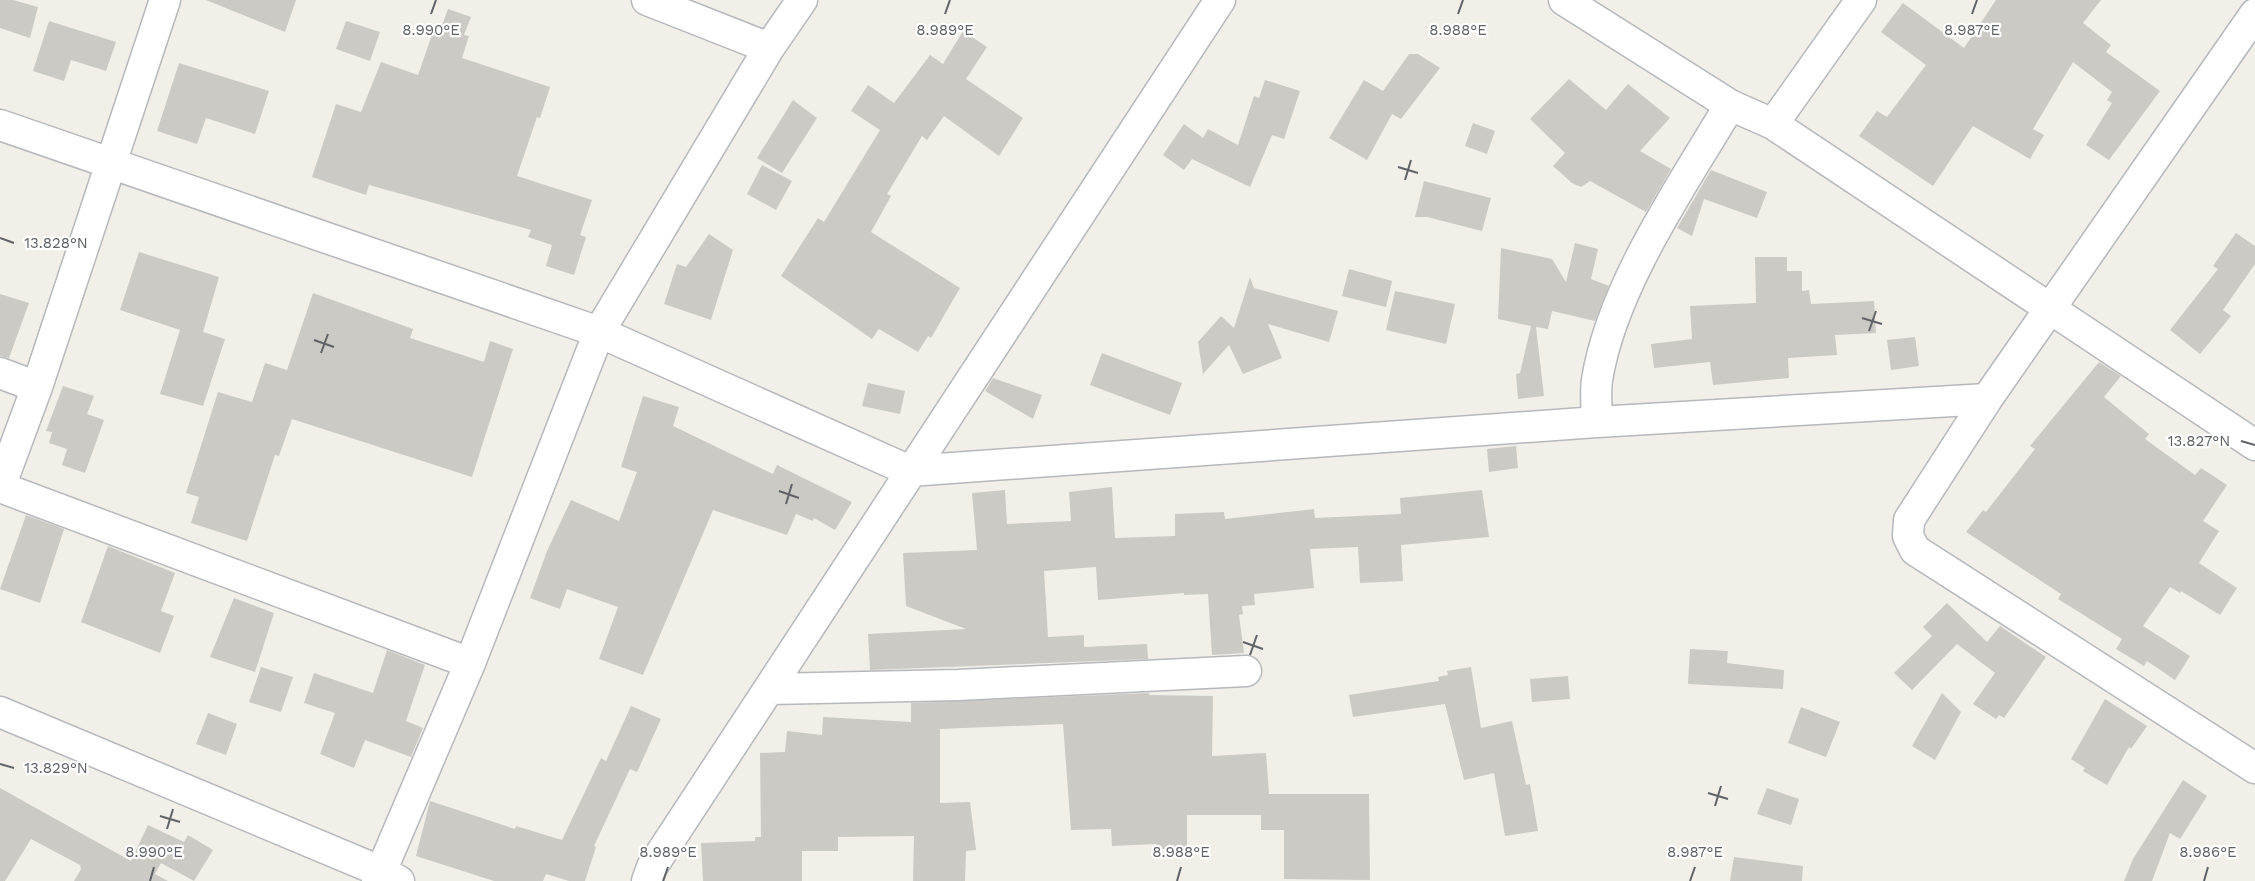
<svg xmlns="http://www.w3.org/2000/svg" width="2255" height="881" font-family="'Work Sans',sans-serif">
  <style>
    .building { fill: #cccac5 }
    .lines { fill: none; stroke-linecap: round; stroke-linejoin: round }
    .street-casing { stroke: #b5b8bc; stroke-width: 33 }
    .street { stroke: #fff; stroke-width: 30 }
    .ticks { fill: none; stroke: #5f6368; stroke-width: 2 }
    .ticks-label { font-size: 15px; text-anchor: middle; fill: #5f6368; stroke: #fff; stroke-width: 4.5; stroke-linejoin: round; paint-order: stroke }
  </style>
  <rect width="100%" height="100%" fill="#f1efe8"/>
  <path class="building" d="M0,0H13L38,7L30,38L0,28Z
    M206,0H296L285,32Z
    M1996,0H2101L2083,23L2111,45L2106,52L2160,91L2109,160L2086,145L2112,103L2107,100L2112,92L2073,62L2033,129L2044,135L2030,159L1973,126L1933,186L1859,136L1877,111L1887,117L1926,65L1881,32L1903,3L1964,48Z
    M448,9L471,17L464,35L469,36L462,58L550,87L540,118L537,117L517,176L592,200L580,235L586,237L574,275L546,266L552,245L528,237L531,230L369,185L366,195L312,177L336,104L361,112L381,62L418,75L435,26L441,28Z
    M49,21L116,42L106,71L71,60L64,81L33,71Z
    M346,21L380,32L370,61L336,49Z
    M963,31L987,47L966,79L1023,118L999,156L944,116L927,140L922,136L887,194L891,196L871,232L960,288L931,338L928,336L918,352L879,329L872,339L781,276L818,218L824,222L880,130L851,111L868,85L894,103L930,55L943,64Z
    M1409,54H1418L1440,68L1401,119L1392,114L1367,160L1329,138L1364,80L1383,91Z
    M179,63L269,91L255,134L206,118L197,144L157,131Z
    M1569,79L1606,110L1628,84L1670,118L1640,151L1671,169L1646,212L1590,181L1581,187L1572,183L1553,166L1565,153L1530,119Z
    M1265,80L1300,91L1284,139L1272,135L1250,187L1192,159L1184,170L1163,155L1184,124L1203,138L1208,129L1238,145L1254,96L1259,98Z
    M793,100L817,118L782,173L757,158Z
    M1473,123L1495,131L1487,154L1465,146Z
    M762,165L792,181L776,210L747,194Z
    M1711,170L1767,192L1757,218L1704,199L1692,236L1677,228Z
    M1424,181L1491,198L1482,231L1427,217H1415Z
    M2236,233L2255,246V264L2223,310L2231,316L2200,354L2170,330L2218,269L2213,266Z
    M709,234L733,250L711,320L664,304L677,264L686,267Z
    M1575,243L1598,249L1591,279L1609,286L1595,321L1552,311L1548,329L1536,327L1544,396L1518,399L1516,374L1520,373L1531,326L1498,319L1501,248L1552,259L1566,282Z
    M139,252L219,277L203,332L225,339L203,406L160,394L180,330L120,310Z
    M1755,257H1787V271H1802V291L1809,290L1811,304L1874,301L1876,333L1835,335L1837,355L1788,358L1789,378L1713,385L1710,362L1654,368L1651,344L1692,339L1690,306L1756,303Z
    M1349,269L1392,281L1386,307L1342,296Z
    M1250,277L1254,288L1338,311L1329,342L1268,324L1282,358L1243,374L1229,345L1203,374L1198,342L1221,316L1234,328Z
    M1395,291L1455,304L1446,344L1386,330Z
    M313,293L413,329L410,338L484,362L490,341L513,349L472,477L292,419L279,456L275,455L247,541L191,523L199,497L186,493L218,392L252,402L265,363L287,370Z
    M0,294L29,303L9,358L0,356Z
    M1915,337L1919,366L1891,370L1887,340Z
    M1102,353L1182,383L1170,415L1090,385Z
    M2099,362L2121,376L2104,397L2149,434L2145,439L2195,475L2201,468L2227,485L2203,521L2219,531L2199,563L2237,588L2220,615L2181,591L2180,593L2170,587L2143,626L2190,656L2175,680L2147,661L2144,666L2116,649L2122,639L2058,599L2061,594L1966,532L1983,510L1986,512L2035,449L2030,446Z
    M993,378L1042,395L1033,419L985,391Z
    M868,383L905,391L900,414L862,406Z
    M63,386L94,396L87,414L104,420L85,473L62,465L67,449L49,443L52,432L46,431Z
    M643,396L679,407L673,426L773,474L777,465L852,502L835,530L814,518L813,521L796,514L787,535L713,510L643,675L599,659L618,607L567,589L560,609L530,598L547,551L571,500L619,521L637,472L621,467Z
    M1516,446L1518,468L1489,472L1487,449Z
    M1112,487L1115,538L1175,536V514L1224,512L1225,519L1314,509L1315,518L1401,514L1400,498L1482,490L1489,537L1401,545L1403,581L1360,583L1358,547L1310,549L1314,588L1254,594L1255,605L1242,606L1243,614L1239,615L1244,653L1212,655L1208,594L1184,595V593L1098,600L1096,567L1044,571L1048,637L1084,635V647L1147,644L1148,659L870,670L868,634L966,629L906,606L903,553L977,550L972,493L1005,490L1007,524L1071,521L1069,492Z
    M26,515L64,529L40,603L0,589Z
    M108,546L175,573L161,611L174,616L160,653L81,622Z
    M234,598L274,613L255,672L210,657Z
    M1947,603L1987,642L2000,626L2046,657L2004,718L1999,715L1996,719L1973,704L1995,673L1957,644L1912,690L1894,673L1932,636L1923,627Z
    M1690,649L1728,651L1727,663L1784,670L1783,689L1688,684Z
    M387,650L425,665L406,721L423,728L411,757L365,740L354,768L320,754L335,713L304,703L314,673L373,693Z
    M261,667L293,677L281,712L249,702Z
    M1471,667L1481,728L1512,721L1526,785L1530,784L1538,831L1505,836L1494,773L1464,780L1445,704L1353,717L1349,695L1439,681L1438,677L1448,675L1447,671Z
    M1568,676L1570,699L1532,702L1530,679Z
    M1149,693V695L1213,696L1212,756L1266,753L1269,794H1369L1370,880L1284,879V830H1261V815H1187V849H1156V844L1112,846L1111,829L1071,830L1063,724L940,729V803L970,802L976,850L966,851L965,881H913L914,836L838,837V851H802V881H703L701,843L755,841V837H761L760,753L785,752L787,731L822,735L823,717L911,722V703Z
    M1942,693L1961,712L1935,760L1912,746Z
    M2105,699L2147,726L2131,749L2129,747L2107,785L2083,771L2085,768L2071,759Z
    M631,706L661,719L637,772L630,769L594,846L596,847L585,881H569L546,874L543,881H494L416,856L430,801L515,829L516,826L562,840L601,758L606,761Z
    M1801,707L1840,722L1826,757L1788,743Z
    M208,713L237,724L226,755L196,744Z
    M2183,780L2207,796L2180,839L2170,833L2152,881H2124L2133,859Z
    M0,788L131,861L148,825L184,842L188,835L213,850L194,881L161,863L155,874L168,881H74L81,869L80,865L31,839L5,881H0Z
    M1767,788L1799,799L1791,825L1757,814Z
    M1734,857L1803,866L1802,881H1730Z"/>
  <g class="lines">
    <defs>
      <path id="street" d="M647,0L769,48
        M1564,0L1730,105L1773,124L2255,445
        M2255,14L1987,399L1909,520L1908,536L1915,550L2255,768
        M1773,124L1861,0
        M0,125L599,332L910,471L1597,422L1987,399
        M0,373L37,387
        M1597,422C1597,409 1595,394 1597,380C1612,286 1682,186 1730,105
        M0,487L37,387L165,0
        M0,487L470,663
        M770,689L958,685L1246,671
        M0,712L382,872L399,881
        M377,881L470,663L599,332L769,48L802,0
        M647,881L652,867L1220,0"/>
    </defs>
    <use href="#street" class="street-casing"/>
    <use href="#street" class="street"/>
  </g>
  <path class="ticks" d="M431,14L436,0M945,14L950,0M1458,14L1463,0M1972,14L1977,0M1398,167L1418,173M1405,180L1411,160M0,238L14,243M1862,318L1882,324M1869,331L1876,311M314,340L334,347M321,353L328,334M2241,441L2255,445M779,491L799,498M786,504L792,484M1243,642L1263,649M1250,655L1257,635M0,764L14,768M1708,793L1728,799M1715,806L1721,786M160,816L180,822M167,829L173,809M150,881L154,867M663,881L668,867M1177,881L1181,867M1690,881L1695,867M2204,881L2208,867"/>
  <g class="ticks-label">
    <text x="431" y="35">8.990°E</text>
    <text x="945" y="35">8.989°E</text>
    <text x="1458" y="35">8.988°E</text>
    <text x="1972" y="35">8.987°E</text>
    <text x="56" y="248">13.828°N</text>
    <text x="2199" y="446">13.827°N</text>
    <text x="56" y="773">13.829°N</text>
    <text x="154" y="857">8.990°E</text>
    <text x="668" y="857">8.989°E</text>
    <text x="1181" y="857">8.988°E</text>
    <text x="1695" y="857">8.987°E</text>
    <text x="2208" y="857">8.986°E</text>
  </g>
</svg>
